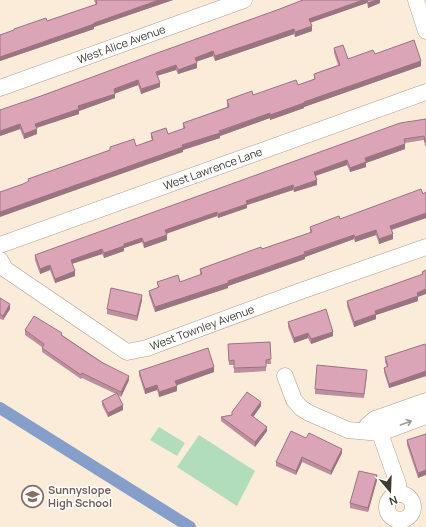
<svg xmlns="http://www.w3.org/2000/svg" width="426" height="527" font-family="Manrope,sans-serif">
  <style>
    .green { fill: #b2ddbd }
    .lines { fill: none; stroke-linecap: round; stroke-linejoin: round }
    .canal { stroke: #859fca; stroke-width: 12 }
    .minor-casing { stroke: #aa9d8c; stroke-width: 17 }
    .minor { stroke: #fff; stroke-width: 16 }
    .wall { fill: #bd8e9d }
    .shaded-wall { fill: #9a7480 }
    .building { fill: #dca5b7; stroke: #9a7480 }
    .oneway { stroke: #a09c99 }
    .labels { text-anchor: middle; stroke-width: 3; stroke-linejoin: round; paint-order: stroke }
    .street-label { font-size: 11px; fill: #403a33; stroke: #fff }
    .education-label { font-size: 11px; font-weight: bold; fill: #785e54; stroke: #fff; text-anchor: start }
  </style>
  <rect width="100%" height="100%" fill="#fbecda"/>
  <path class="green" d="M159,427L185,443L177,456L150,440Z
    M199,435L255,471L237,506L177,467Z"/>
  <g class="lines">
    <path class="canal" d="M0,408L190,527"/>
    <defs>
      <g id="minor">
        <path d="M416,0L426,31"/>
        <path id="s1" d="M0,88L244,0"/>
        <path id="s2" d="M0,245L426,92"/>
        <path id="s3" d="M0,260L5,269L127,352L147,348L298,292L426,247"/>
        <path d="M285,376L294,400L301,408L309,413L348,430L380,433L426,416"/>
        <path d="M375,419L398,484L399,494"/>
        <path d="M367,426L375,419L426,401"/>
        <circle cx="400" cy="507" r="13"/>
      </g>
    </defs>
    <use href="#minor" class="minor-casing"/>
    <use href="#minor" class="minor"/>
  </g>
  <path class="wall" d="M94,0H173L94,27V29L0,61V35L14,31V29L47,21L96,5Z
    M303,0H380V3L368,8L367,3L310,23L312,31L295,37L294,34L215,61L213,56L196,62L197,68L178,74L176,70L157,76L160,87L141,94L138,85L115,93V98L79,111V114L37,128V134L24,139L20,129L0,136L41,96L277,10Z
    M334,48L348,59L375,54L421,66L304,107V108L270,120V118L220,136V138L183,150V152L28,181V179L110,150V147L136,146L152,140L151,138V133L168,134L183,129V123L227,107V100L253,95L298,85L314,79V74L338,65L334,53Z
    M426,119V146H425L424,140L405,143V149L366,163V167L350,172L347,165L316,176L317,185L294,192L293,190L247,205V208L218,218L217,216L166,234L167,240L144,248L142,242L124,248V251L104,258L102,254L72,264L75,276L55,283L50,270L40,274L35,260V255Z
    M426,192V218L392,230L393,239L379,244L376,235L355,242L354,239L305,257V259L228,286V288L155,312L149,295V291L158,288L157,282H180L200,275V269L262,249L310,233V227L340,219L423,194Z
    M426,270L418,297V301L376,315V319L354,327L347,306V301L422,275V272Z
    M0,298L10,309L3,320L0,319Z
    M142,300L137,321L107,314V309Z
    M288,322L333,336L311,344L308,338L294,343L288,327Z
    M25,330L62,335L129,380L121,397L118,395L123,410L108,417L102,405V401L116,394L82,378L81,379L42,352V347L25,335Z
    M270,342L271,364H266V371L234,373V365H229L228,348Z
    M426,347V376L389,388L384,372V368L387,367L385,362V357Z
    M139,371L214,372L176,385L177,391L159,397L157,390L145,394L139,375Z
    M367,375L364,398L315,394V389Z
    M261,406L253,417L267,431L255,447L221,421V417L232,415Z
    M426,434L418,478L407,445V440Z
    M306,438L342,453L331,475L302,462L296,475L276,466V462Z
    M377,480L368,512L350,508V503Z"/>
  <path class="shaded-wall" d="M159,0H173L94,27V29L0,61V57L94,23Z
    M363,0H367V3L309,23V19Z
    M377,0H380V3L368,8V3Z
    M312,26V31L295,37V32Z
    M294,29V34L215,61V56Z
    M213,51V56L195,62V58Z
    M421,61V66L304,107V108L270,120V115L304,102Z
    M197,63V68L178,74V70Z
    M176,65V70L156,76V72Z
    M138,80V85L114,94V89Z
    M160,83V87L141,94V89Z
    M115,94V98L79,111V114L35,128V124L78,106Z
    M270,113V118L220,136V138L183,150V152L0,217V212Z
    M20,124V129L0,136V131Z
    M37,129V134L24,139V134Z
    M405,144V149L366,163V167L350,172V168L365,158Z
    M347,160V165L314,176V172Z
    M317,180V185L294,192V188Z
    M293,185V190L247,205V208L218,218V214L246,201Z
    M217,212V216L165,234V230Z
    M426,213V218L390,230V226Z
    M376,230V235L355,242V237Z
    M393,234V239L379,244V239Z
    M167,235V240L144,248V243Z
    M354,235V239L305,257V259L228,286V288L155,312V307Z
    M142,238V242L124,248V251L104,258V253L124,244Z
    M102,249V254L71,264V260Z
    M50,265V270L40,274V269Z
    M75,271V276L55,283V279Z
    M426,289V294L418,297V301L376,315V319L354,327V322L375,311L417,293Z
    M142,295V300L137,321V316Z
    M10,304V309L3,320V316Z
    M333,332V336L311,344V339Z
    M308,333V338L294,343V338Z
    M214,367V372L175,386V381Z
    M426,371V376L389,388V384Z
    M129,376V380L121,397V392Z
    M157,385V390L145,394V389Z
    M177,386V391L159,397V392Z
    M261,402V406L251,420V415Z
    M123,405V410L108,417V413Z
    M267,427V431L255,447V442Z
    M342,449V453L331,475V471Z
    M302,457V462L296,475V471Z
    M426,470V475L418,478V473Z
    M377,475V480L368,512V508Z"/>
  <path class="building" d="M96,0H159L94,23V24L0,57V35L14,30V29L46,18L47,21L97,4Z
    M303,0H363L309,19L312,26L295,32L294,29L215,56L213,51L195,58L197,63L178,70L176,65L156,72L160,83L141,89L138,80L114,89L115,94L78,106L79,109L35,124L37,129L24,134L20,124L0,131V110L41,96L160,52L277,10Z
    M367,0H377L368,3Z
    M414,40L421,61L304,102V103L270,115V113L219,131L220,133L182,145L183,147L0,212V192L23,184L29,181L28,179L110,150V147L134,139L136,146L153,140L151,133L166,128L168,134L185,128L183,123L229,107L227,100L252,91L253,95L296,80L298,85L315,79L314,74L340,65L334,48L343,45L348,59L373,50L375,54Z
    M426,119V141L425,142L424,136L404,139L405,144L365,158L366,162L350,168L347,160L314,172L317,180L294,188L293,185L246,201L247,204L218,214L217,212L165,230L167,235L144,243L142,238L124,244V246L104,253L102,249L71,260L75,271L55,279L50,265L40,269L35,255L400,123Z
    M421,189L423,194L426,192V213L390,226L393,234L379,239L376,230L355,237L354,235L304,252L305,254L228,281V283L155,307L149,291L159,287L157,282L178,275L180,282L202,274L200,269L261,247L262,249L312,232L310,227L339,216L340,219Z
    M426,270V289L417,293L418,296L375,311L376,314L354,322L347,301L423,274L422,272Z
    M111,288L142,295L137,316L107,309Z
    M0,298L10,304L3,316L0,314Z
    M326,309L333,332L311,339L308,333L294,338L288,322Z
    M34,316L62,333L61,335L101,362L129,376L121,392L82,373L81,375L42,348L44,344L25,330Z
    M270,342L271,359L266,360V367L234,368V360L229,361L228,344Z
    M425,344L426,347V371L389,384L384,368L388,366L385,357Z
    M208,348L214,367L175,381L177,386L159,392L157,385L145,389L139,371Z
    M317,365L367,370L364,394L315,389Z
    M247,392L261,402L251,415L267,427L255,442L221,417L232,415V412Z
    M117,393L123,405L108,413L102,401Z
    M291,431L306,438L309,433L342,449L331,471L302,457L296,471L276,462Z
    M426,434V470L418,473L407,440Z
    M359,471L377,475L368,508L350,503Z"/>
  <defs><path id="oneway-shaft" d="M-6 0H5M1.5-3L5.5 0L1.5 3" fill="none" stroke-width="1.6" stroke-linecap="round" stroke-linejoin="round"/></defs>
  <use class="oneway" href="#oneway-shaft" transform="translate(406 423) rotate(-20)"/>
  <defs>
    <symbol id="school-ring" viewBox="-11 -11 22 22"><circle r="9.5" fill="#fff" stroke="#8d6e63" stroke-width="1.5"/><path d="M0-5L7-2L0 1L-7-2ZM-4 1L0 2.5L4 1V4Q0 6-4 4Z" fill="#8d6e63"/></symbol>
  </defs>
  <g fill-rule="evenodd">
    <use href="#school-ring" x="20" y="484" width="25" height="25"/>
  </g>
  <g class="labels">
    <g class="street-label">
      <text dy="4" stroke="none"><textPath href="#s1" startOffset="129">West Alice Avenue</textPath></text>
      <text dy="4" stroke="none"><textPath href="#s2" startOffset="226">West Lawrence Lane</textPath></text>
      <text dy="4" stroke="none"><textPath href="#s3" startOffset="237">West Townley Avenue</textPath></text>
    </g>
    <g class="education-label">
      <text x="48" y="494">Sunnyslope<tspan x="48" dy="13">High School</tspan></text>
    </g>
  </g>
  <g transform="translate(390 491) rotate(161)" stroke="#ffffff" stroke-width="3" paint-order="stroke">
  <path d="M0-3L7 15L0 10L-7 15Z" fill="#403a33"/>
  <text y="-6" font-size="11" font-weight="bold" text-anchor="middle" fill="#403a33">N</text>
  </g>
</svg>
